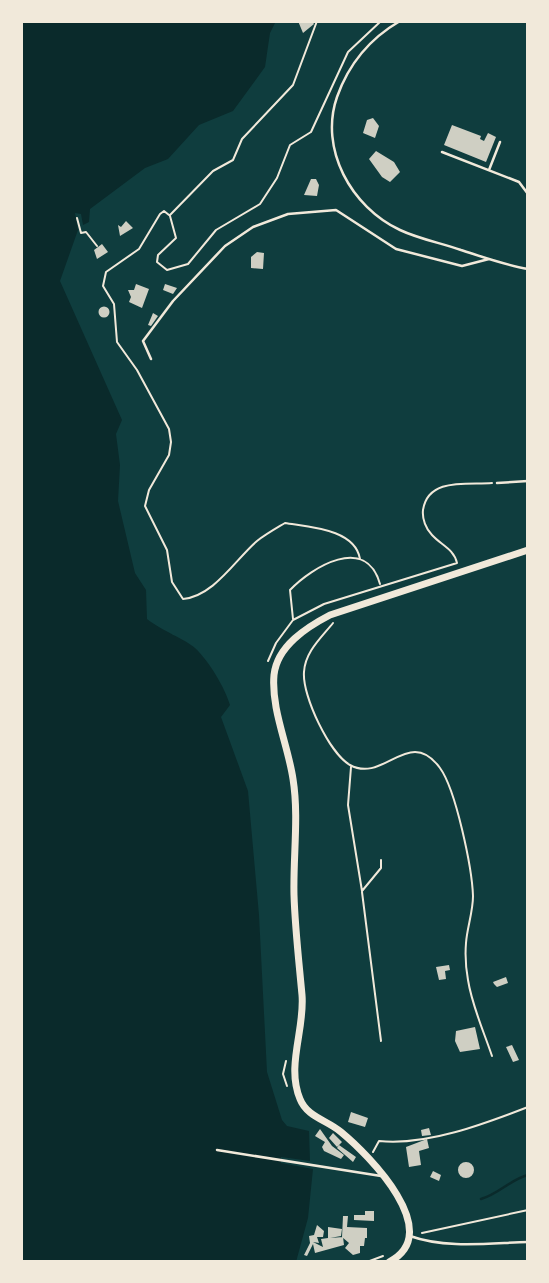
<svg xmlns="http://www.w3.org/2000/svg" width="549" height="1283" font-family="'Noto Sans',sans-serif">
  <style>
    .water { fill: #0a2a2b }
    .lines { fill: none; stroke-linecap: round; stroke-linejoin: round }
    .stream { stroke: #0a2a2b; stroke-width: 2.5 }
    .building { fill: #cfcfc3 }
    .path { stroke: #f1e9da; stroke-width: 2 }
    .service { stroke: #f1e9da; stroke-width: 2.5 }
    .tertiary { stroke: #f1e9da; stroke-width: 7 }
  </style>
  <rect width="100%" height="100%" fill="#0f3d3e"/>
  <path class="water" d="M21,21H276L270,33L265,67L233,111L199,125L168,159L145,168L90,209L89,222L83,225L81,214L75,213L78,230L60,281L122,420L116,434L120,465L118,501L135,573L146,590L147,619C162,631 185,639 195,648C209,661 225,688 230,705L221,717L248,791L259,915L267,1072L282,1120L287,1126L309,1131L310,1161L281,1157V1163L313,1169L308,1218L296,1262H21Z"/>
  <g class="lines">
    <path class="stream" d="M481,1199C499,1194 511,1179 528,1175"/>
  </g>
  <path class="building" d="M298,21H312L314,24L303,33Z
    M373,118L379,126L375,138L363,133L367,120Z
    M452,125L481,136L480,139L484,141L488,133L496,137L486,162L444,145Z
    M376,151L394,162L400,172L390,182L382,177L369,159Z
    M311,179H316L319,185L317,196L304,195Z
    M126,221L133,228L120,236L118,225L121,227Z
    M102,244L108,252L97,259L94,250Z
    M257,252L264,253L263,269L251,268V257Z
    M136,284L149,289L142,308L129,302L131,297L128,290H134Z
    M165,284L177,288L173,294L163,290Z
    M98.5 312a5.5 5.5 0 1 1 11 0a5.5 5.5 0 1 1-11 0Z
    M153,313L158,316L151,326L148,325Z
    M449,965L450,970L445,971L446,979L439,980L436,967Z
    M506,977L508,983L497,987L494,984L493,982Z
    M475,1027L480,1049L460,1052L455,1041L456,1031Z
    M512,1045L519,1060L513,1062L506,1047Z
    M351,1112L368,1118L365,1127L348,1122Z
    M429,1128L431,1135L422,1136L421,1130Z
    M320,1129L332,1146L344,1155L341,1159L324,1151L322,1147L325,1142L315,1136Z
    M333,1133L342,1142L337,1147L329,1138Z
    M427,1139L429,1148L419,1151L421,1165L409,1167L406,1147Z
    M339,1145L356,1157L353,1162L337,1148Z
    M458 1170a8 8 0 1 1 16 0a8 8 0 1 1-16 0Z
    M433,1171L441,1175L439,1181L430,1177Z
    M365,1211H374V1221L354,1220V1215H365Z
    M343,1216H348L347,1227L367,1228V1238H365L364,1246H360V1253L353,1255L345,1248L349,1243L342,1237Z
    M317,1225L324,1231L323,1237H317L319,1243L313,1242L323,1247L321,1239L328,1238V1227L342,1229L341,1236L330,1238L343,1237L344,1245L315,1253L313,1244L307,1256L304,1255L310,1243L309,1236L314,1235Z"/>
  <g class="lines">
    <path class="path" d="M169,215L164,211L160,214L139,249L106,272L103,286L114,304L117,342L137,370L169,429L171,442L169,455L149,490L145,506L167,550L172,582L183,599C214,596 235,560 257,541C266,534 275,529 285,523C309,527 355,529 360,559
      M170,215L213,171L233,160L242,139L293,85L317,21
      M170,216L176,238L158,255L157,262L167,270L188,264L216,230L260,204L277,178L290,145L311,132L348,52L381,21
      M77,218L81,233L86,232L97,246
      M293,619L290,590C312,567 366,534 380,584
      M333,623C321,638 305,652 304,672C302,696 330,754 350,765C384,784 409,725 440,768C456,790 472,868 473,896C473,912 467,928 466,943C465,955 466,969 468,980C472,1006 484,1032 492,1056
      M268,661L276,643L293,620L324,604L457,563C454,549 441,545 432,535C426,529 422,519 423,510C428,477 468,485 492,483
      M351,767L348,805L362,891L381,868V860
      M362,892L381,1041
      M286,1061L283,1074L287,1086
      M373,1152L379,1141C426,1146 484,1124 528,1107
      M422,1233L528,1210
      M367,1262L383,1256"/>
    <path class="service" d="M400,21C369,39 349,63 337,97C319,149 351,207 400,230C419,239 441,243 461,250C483,257 505,265 528,269
      M442,152L519,182L528,194
      M489,170L500,142
      M151,359L143,341L173,301L225,246L253,227L288,214L336,210L396,249L462,266L489,259
      M497,483L528,481
      M217,1150L381,1176
      M410,1236C446,1249 490,1243 528,1242"/>
    <path class="tertiary" d="M389,1262C446,1233 369,1155 341,1132C327,1120 307,1117 300,1099C286,1066 305,1029 302,995C299,962 295,928 294,895C293,857 299,816 293,779C288,745 271,709 274,675C277,646 307,627 330,615L528,550"/>
  </g>
  <rect width="549" height="1283" fill="none" stroke="#f1e9da" stroke-width="46"/>
</svg>
